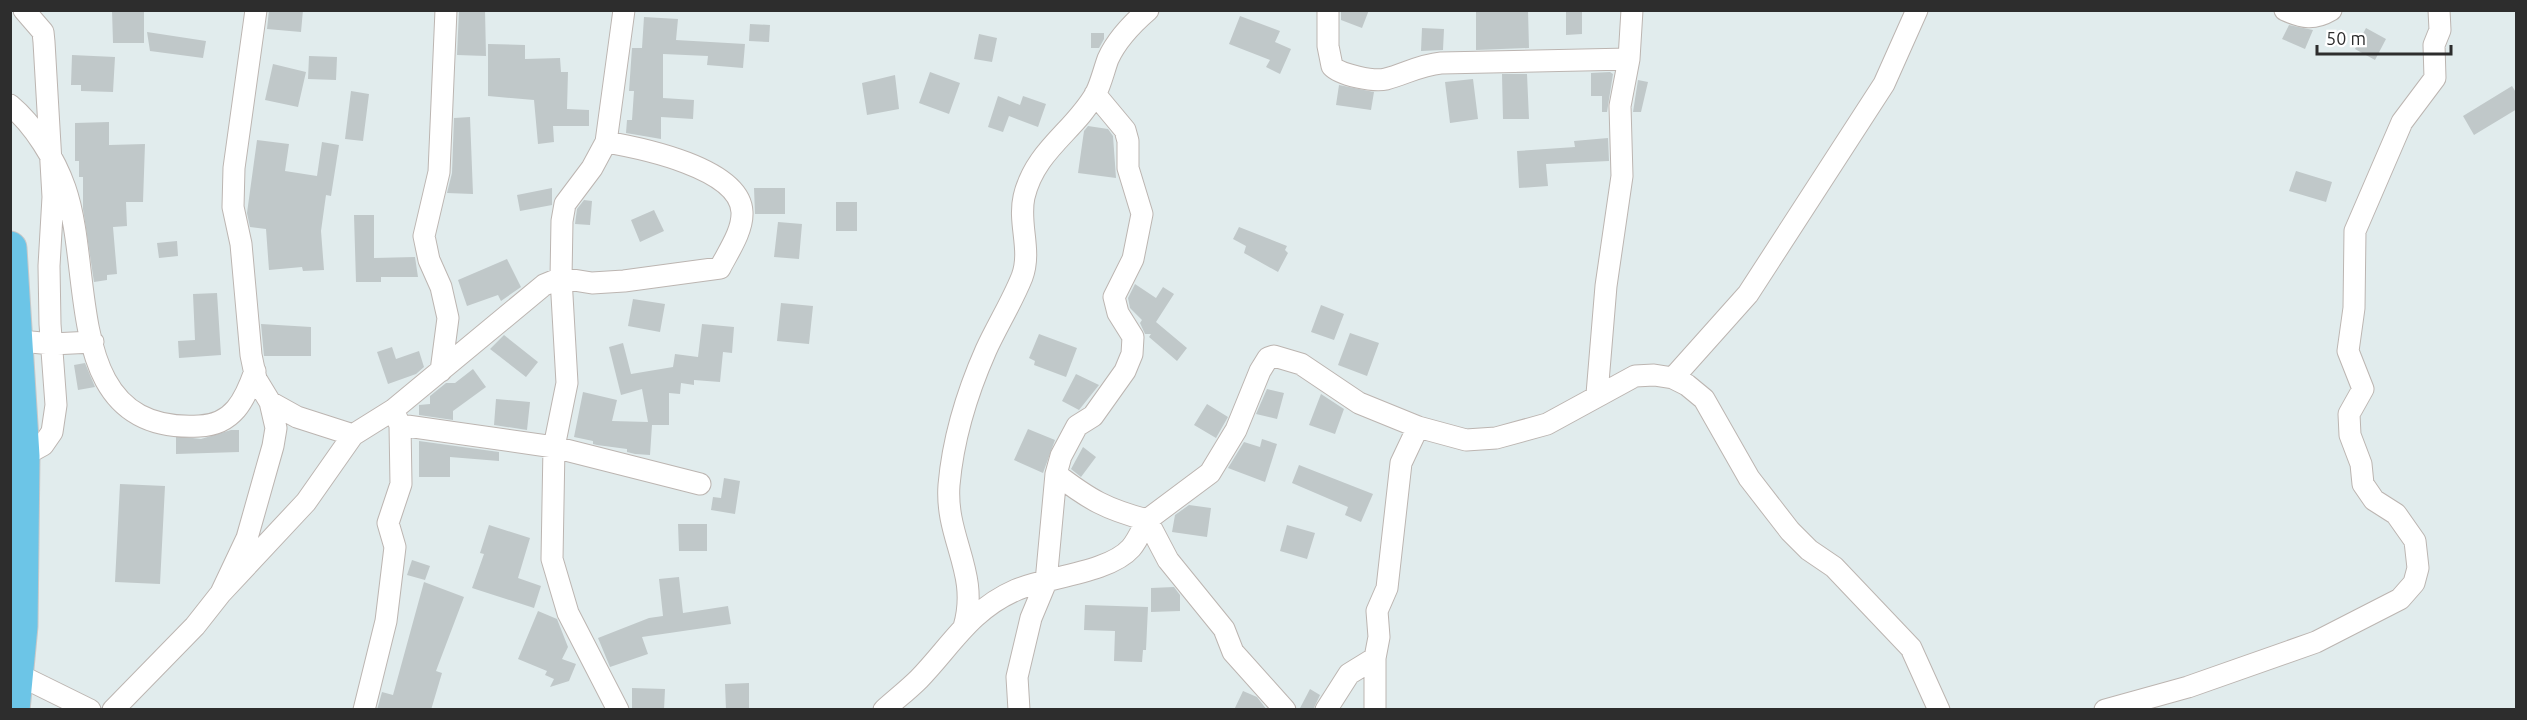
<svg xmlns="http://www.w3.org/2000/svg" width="2527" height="720" font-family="Ubuntu,sans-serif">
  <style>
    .building { fill: #c0c8c9 }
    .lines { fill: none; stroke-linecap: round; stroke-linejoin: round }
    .minor-casing { stroke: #bcb5b1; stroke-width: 23 }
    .primary-casing { stroke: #c8c8c8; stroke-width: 35 }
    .minor { stroke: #fff; stroke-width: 21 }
    .primary { stroke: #6cc5e7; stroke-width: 33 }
  </style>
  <rect width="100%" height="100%" fill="#e1eced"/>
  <path class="building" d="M112,10H144V43H113Z
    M303,10L301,32L267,29L269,10Z
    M459,10H485L486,56L457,55Z
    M1341,10H1369L1362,28L1341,20Z
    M1476,10H1528L1529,48L1476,50Z
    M1582,11V34L1566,35V12Z
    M1240,16L1280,31L1275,42L1291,49L1280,74L1266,67L1270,60L1229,44Z
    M644,17L678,19L676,40L745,44L743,68L707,65L708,56L663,54V98L694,100L693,119L661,117V139L626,133L627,120H632L634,91H629L632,48H642Z
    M750,24L770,25L769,42L749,41Z
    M2289,25L2313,30L2305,49L2282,39Z
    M1422,28L1444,29L1443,50L1421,51Z
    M2366,28L2386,39L2375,60L2355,49Z
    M147,32L206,41L203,58L150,51Z
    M1091,33H1104V39L1099,48H1091Z
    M979,34L997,38L992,62L974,59Z
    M488,44L525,45V59L560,58L561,72H568L567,109L589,110V126H553L554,142L538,144L534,100L488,96Z
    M72,55L115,57L113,92L81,91V85H71Z
    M309,56L337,57L336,80L308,79Z
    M273,64L306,72L298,107L265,100Z
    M930,72L960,83L949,114L919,103Z
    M1610,72L1613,74L1607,112H1602V96H1591V73Z
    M1502,74H1527L1529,119H1503Z
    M895,75L899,109L867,115L862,83Z
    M1473,79L1478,119L1450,123L1445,82Z
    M1638,80L1648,82L1641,112H1633Z
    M1339,85L1374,92L1371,110L1336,105Z
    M2512,86L2517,94V109L2474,135L2463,116Z
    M351,91L369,94L363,141L345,139Z
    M998,96L1020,105L1023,96L1046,104L1038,127L1009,116L1003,132L988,127Z
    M470,117L473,194L447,193L452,173L454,118Z
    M109,122V145L145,144L143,202H126L127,226L113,227L117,274L107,275V280L94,282L83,209V177H79V161H75V123Z
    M1088,126L1108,129L1113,136L1116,178L1078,173L1084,131Z
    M1608,138L1609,161L1546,164L1548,186L1519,188L1517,151L1575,147L1574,141Z
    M257,140L289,144L285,171L317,176L322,142L339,145L331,196L326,195L321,231L324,270L303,271L302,267L269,270L266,229L250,227L247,213Z
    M2296,171L2332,182L2326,202L2289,191Z
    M552,188V205L520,211L517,195Z
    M754,188H785V214H755Z
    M584,200L592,201L590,225L575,224L577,209Z
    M836,202H857V231H836Z
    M654,210L664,231L640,242L631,220Z
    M354,215H374V258L415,257L418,277H381V282H356Z
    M778,222L802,224L799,259L774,257Z
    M1239,227L1287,246L1285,250L1288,253L1278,272L1244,253L1246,246L1233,239Z
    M177,241L178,256L159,258L157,243Z
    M507,259L521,287L501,301L498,295L467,306L458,280Z
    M1135,284L1156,298L1163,287L1174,294L1156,322L1187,348L1177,361L1149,337L1151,334H1145L1140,323L1142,320L1130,308L1128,298Z
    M217,293L221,355L179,358L178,341L195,340L193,294Z
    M633,299L665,304L660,332L628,326Z
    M781,303L813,306L809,344L777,341Z
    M1321,305L1344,314L1334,340L1311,332Z
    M261,324L311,327V356H264Z
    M702,324L734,327L732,353L723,352L720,382L694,380V385L681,383L680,394L669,393V425H652L650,455L635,454L627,452V449L597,445L593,444V441L574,437L583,392L617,400L612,421L648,422L642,389L621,395L609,347L623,343L631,374L673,367L675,354L698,357Z
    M1350,333L1379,343L1367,376L1338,365Z
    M1039,334L1077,348L1066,377L1034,365L1035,361L1029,358Z
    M504,335L538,362L526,377L490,349Z
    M392,347L396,359L419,351L424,367L416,374L388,384L377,352Z
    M85,363L95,387L78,390L74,365Z
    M473,369L486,387L453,411V420L419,415V405L430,404V396L446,383H455Z
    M1076,374L1099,385L1079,410L1062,401Z
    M1267,389L1284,393L1277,419L1256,414Z
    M1321,394L1344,409L1335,434L1309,425Z
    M496,399L530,402L527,430L494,425Z
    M1207,404L1228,417L1216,438L1194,425Z
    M1028,429L1055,440L1043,473L1014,460Z
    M231,430H239V452L176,454V436L201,439Z
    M1262,439L1277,444L1265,482L1228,468L1244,442L1260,447Z
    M419,441L499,452V461L450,457V477H419Z
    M1083,447L1096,457L1081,477L1071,469Z
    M1299,465L1373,494L1361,522L1345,515L1348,507L1292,483Z
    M724,478L740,481L735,514L711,510L713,497L721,498Z
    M120,484L165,486L160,584L115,582Z
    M1189,505L1211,508L1207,537L1172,532L1175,515Z
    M678,524H707V551H679Z
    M489,525L530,538L518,578L541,586L534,608L472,588L484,554L480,553Z
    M1287,525L1315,533L1307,559L1280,551Z
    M412,560L430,566L425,580L407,575Z
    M679,577L683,613L728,606L731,624L642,637L648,654L610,667L598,638L649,618L663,616L659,579Z
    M424,582L464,597L436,671L442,673L431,710H377L382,692L393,695Z
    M1174,587L1180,595V611L1151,612V588Z
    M1085,605L1148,607L1146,650H1143L1142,662L1114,661L1115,631L1084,630Z
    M538,611L557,619L568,647L562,659L576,664L569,681L550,687L554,679L545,675L547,671L518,659Z
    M749,683V710H726L725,684Z
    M632,688L665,689L664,710H632Z
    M1310,689L1320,695L1313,710H1299Z
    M1243,691L1257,697L1267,710H1234Z"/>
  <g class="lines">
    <defs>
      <path id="minor" d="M1328,10V46L1332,66C1340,75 1374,82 1386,79C1405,74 1420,65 1441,63L1629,59
        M2285,10C2303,18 2314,20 2331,10
        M1095,94L1125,130L1128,141V168L1142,214L1133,259L1114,297L1118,313L1133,337L1132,354L1125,371L1093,416L1077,426L1061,456L1056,474C1090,500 1106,509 1147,520L1210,473L1236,430L1260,371L1268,358L1274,356L1301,364L1359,403L1418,427L1466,440L1496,438L1547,424L1635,376L1654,375L1673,378L1687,385L1704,399L1749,478L1790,531L1809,550L1834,567L1911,648L1939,710
        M10,105C34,125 55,159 65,188C95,274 61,434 199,426C233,425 245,400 255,371
        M10,340L52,344L93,342
        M441,371L448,318L441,287L429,260L424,236L439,172L446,10
        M1673,378L1748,294L1884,84L1917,10
        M1597,394L1606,286L1622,176L1620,106L1629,59L1632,10
        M270,402L297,417L353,435
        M400,425L554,447L700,484
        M23,456L43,445L52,432L56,405L50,324L49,266L53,197L44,42L43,32L24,10
        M1147,520L1168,560L1224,629L1233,652L1285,710
        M221,593L306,502L353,435L393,410L544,285L561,278L592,283L624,281L720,268C728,252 743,231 742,212C740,168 641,148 606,142
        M964,627C980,572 945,539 949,485C953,439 967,393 986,350C997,326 1012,302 1022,277C1032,250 1018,224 1024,197C1035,150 1075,131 1096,93C1101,83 1104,70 1108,59C1116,41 1133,23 1148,10
        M17,674L90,710
        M113,710L195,626L221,593L247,538L273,446L276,428L270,402L256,379L251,355L241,244L233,207L234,168L256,10
        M364,710L386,621L395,547L388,523L401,484L400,425L393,410
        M618,710L568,613L552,559L554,447L567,383L561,278L562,221L565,204L592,168L606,142L624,10
        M884,710C895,700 908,690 919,679C951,646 970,610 1016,590C1046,577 1109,573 1131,548C1138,540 1142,529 1147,520
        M1019,710L1017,677L1031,618L1046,582L1056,474
        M1326,710L1349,674L1375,658
        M1375,710V658L1379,637L1377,611L1387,588L1401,463L1418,427
        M2105,710L2188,687L2316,642L2400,599L2414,583L2418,568L2415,541L2396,514L2374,500L2363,484L2361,464L2350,435L2349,414L2363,389L2348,351L2354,308L2355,231L2402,122L2435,78L2434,45L2440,30L2439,10"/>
      <path id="primary" d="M10,248L23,456L21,626L13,710"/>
    </defs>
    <use href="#minor" class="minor-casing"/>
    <use href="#primary" class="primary-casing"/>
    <use href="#minor" class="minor"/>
    <use href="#primary" class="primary"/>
  </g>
  <rect width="2527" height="720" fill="none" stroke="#2d2d2d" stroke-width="24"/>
  <path d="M2317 45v9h134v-9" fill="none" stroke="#2d2d2d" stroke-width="3"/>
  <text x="2326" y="45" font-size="18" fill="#2d2d2d" stroke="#ffffff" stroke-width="4.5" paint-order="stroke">50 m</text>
</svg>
